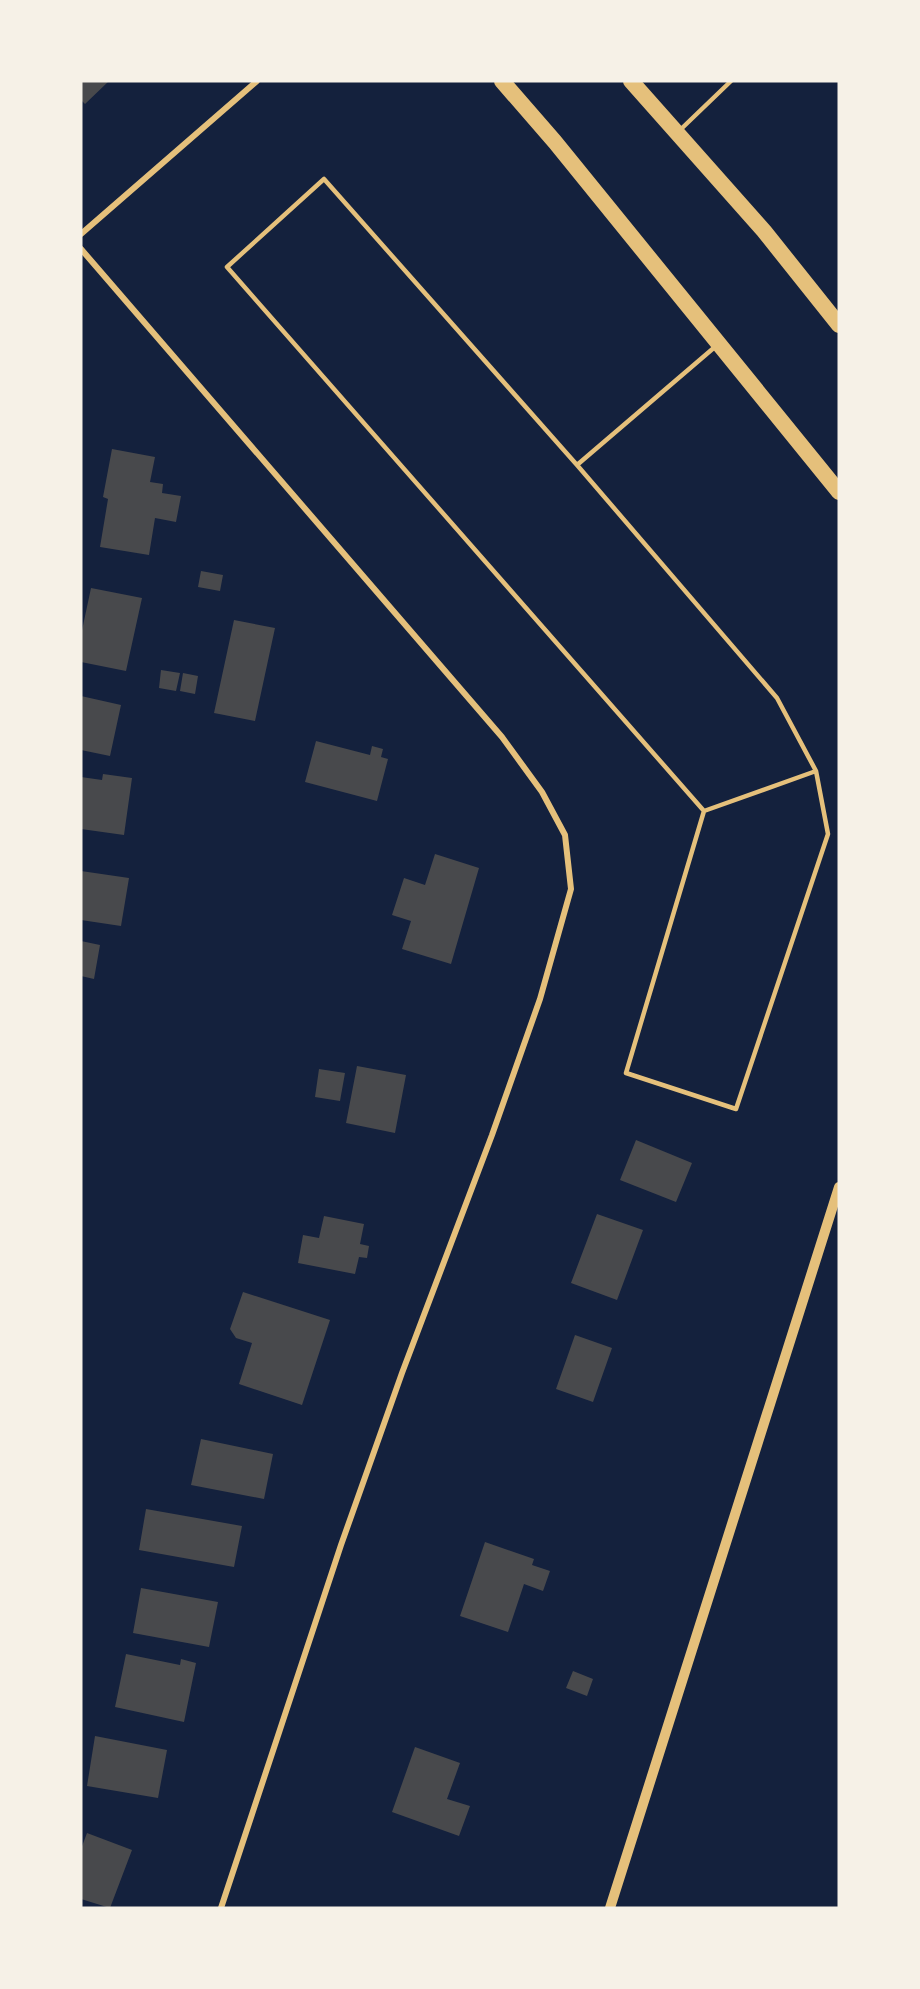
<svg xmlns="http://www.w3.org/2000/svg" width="920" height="1989" font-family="'Source Sans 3',sans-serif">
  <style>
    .building { fill: #48494c }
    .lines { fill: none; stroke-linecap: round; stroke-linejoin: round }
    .service { stroke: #e5c07b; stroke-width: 4.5 }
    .minor { stroke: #e5c07b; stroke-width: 6 }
    .tertiary { stroke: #e5c07b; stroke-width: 10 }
    .trunk { stroke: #e5c07b; stroke-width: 16 }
  </style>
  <rect width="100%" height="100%" fill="#14213d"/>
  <path class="building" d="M81,81H109L85,104L81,100Z
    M112,449L155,457L150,482L163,484L162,493L181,496L176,522L155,518L149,555L100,547L108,499L103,497Z
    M201,571L223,575L220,591L198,587Z
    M91,588L142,598L126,671L81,662V635Z
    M234,620L275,628L255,721L214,713Z
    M161,670L180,673L176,691L159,688Z
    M183,673L198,676L195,694L180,691Z
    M81,696L121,705L110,756L81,750Z
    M316,741L370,755L372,746L383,749L381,757L388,759L377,801L305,782Z
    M103,774L132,778L124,835L81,829V777L102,780Z
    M435,854L479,868L451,964L402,949L411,921L392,915L404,878L425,885Z
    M81,871L129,878L121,926L81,920Z
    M81,941L100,945L94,979L81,976Z
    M357,1066L406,1075L395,1133L346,1123Z
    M319,1069L345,1073L340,1101L315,1097Z
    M636,1140L692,1163L676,1202L620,1180Z
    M597,1214L643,1230L617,1300L571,1283Z
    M324,1216L364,1224L360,1244L369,1246L367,1258L359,1257L355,1274L298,1263L303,1235L319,1238Z
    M243,1292L330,1320L302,1405L239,1384L252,1343L236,1338L230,1329Z
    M575,1335L612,1348L593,1402L556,1389Z
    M201,1439L273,1454L264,1499L191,1485Z
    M146,1509L242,1526L234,1567L139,1550Z
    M485,1542L534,1559L532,1565L550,1571L543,1591L524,1584L508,1632L460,1616Z
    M141,1588L218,1602L209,1647L133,1633Z
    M126,1654L180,1665L181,1659L196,1663L184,1722L115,1707Z
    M573,1671L593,1679L587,1696L566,1688Z
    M95,1736L167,1750L158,1798L87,1786Z
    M415,1747L460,1763L447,1799L470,1806L459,1836L392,1812Z
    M87,1833L132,1850L110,1908L81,1899V1849Z"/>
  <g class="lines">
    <path class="service" d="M679,131L731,81
      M324,179L577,465L777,698L816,771L828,834L736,1109L626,1073L704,811L227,267Z
      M577,465L716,346
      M704,811L816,771"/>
    <path class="minor" d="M81,234L257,81
      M81,249L502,737L542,792L565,835L571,889L540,999L492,1135L402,1373L341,1545L221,1908"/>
    <path class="tertiary" d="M610,1908L839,1187"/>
    <path class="trunk" d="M502,81L555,142L839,492
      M631,81L764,231L839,325"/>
  </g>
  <rect width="920" height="1989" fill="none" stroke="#f6f1e7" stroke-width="165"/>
</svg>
